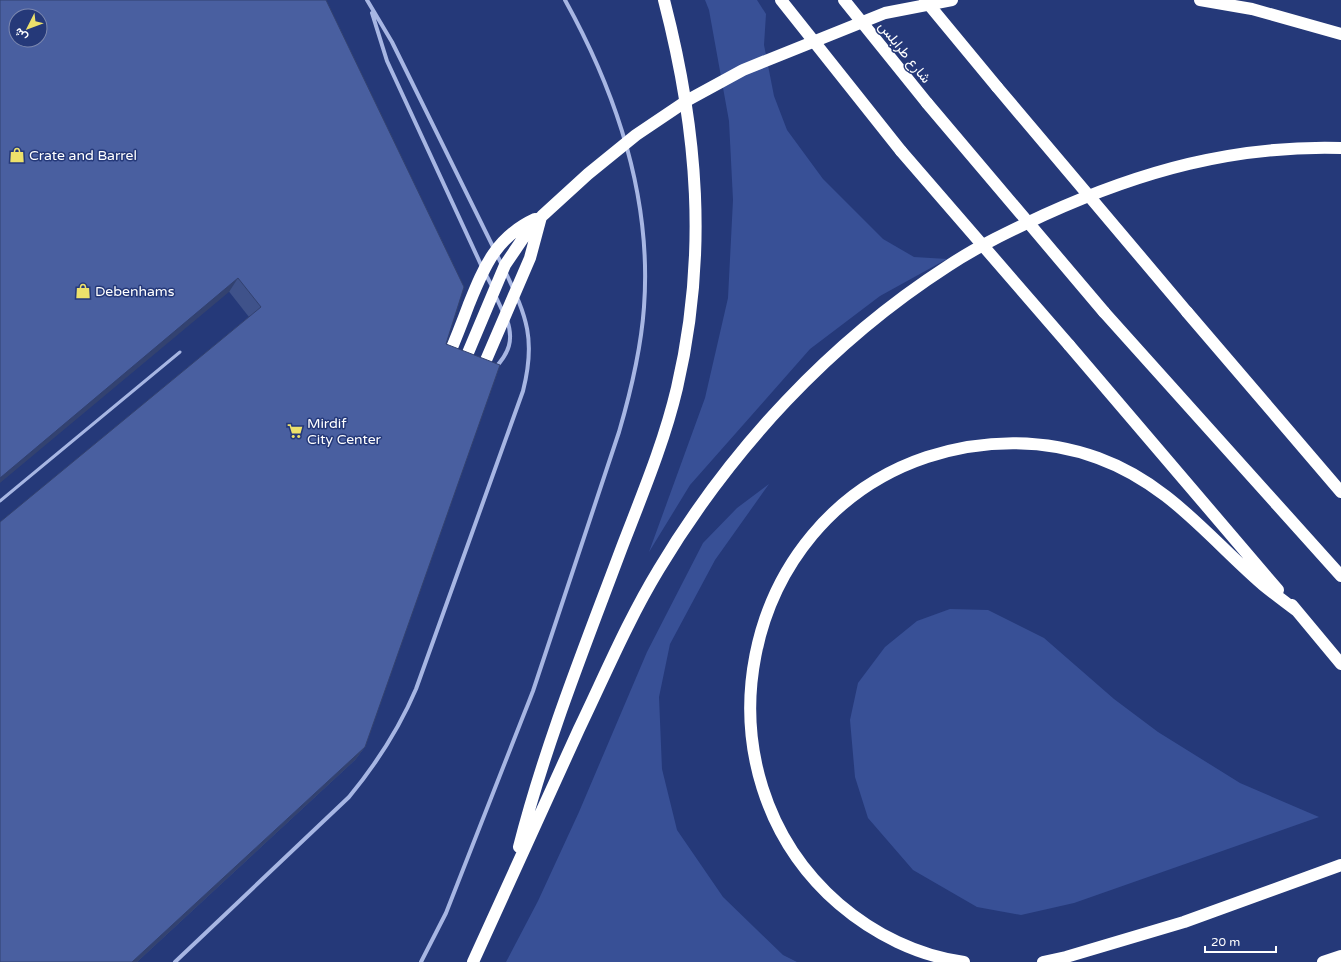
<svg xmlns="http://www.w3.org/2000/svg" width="1341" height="962" font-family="'Varela Round',Vazirmatn,sans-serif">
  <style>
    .green { fill: #385096 }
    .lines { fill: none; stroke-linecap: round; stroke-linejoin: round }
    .service { stroke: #a7b6e3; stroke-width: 3 }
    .minor { stroke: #a7b6e3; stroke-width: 4 }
    .motorway { stroke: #fff; stroke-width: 12 }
    .motorway-bridge { stroke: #fff; stroke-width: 12 }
    .wall { fill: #3f528a }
    .shaded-wall { fill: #334270 }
    .building { fill: #495fa0; stroke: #334270; fill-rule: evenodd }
    .labels { text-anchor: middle; stroke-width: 3; stroke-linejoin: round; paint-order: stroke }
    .street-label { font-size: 14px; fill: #fff; stroke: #253979 }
    .poi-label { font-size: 14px; fill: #fff; stroke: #253979; text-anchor: start }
  </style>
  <rect width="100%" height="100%" fill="#253979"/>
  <path class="green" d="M705,0H757L766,14L764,45L774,96L787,130L823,179L883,239L914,257L947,259L880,296L810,349L690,485L649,552L705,398L728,298L733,200L729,121L709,10Z
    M769,484L715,560L670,644L659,697L662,769L677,830L723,897L783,955L797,962H506L538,901L579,812L647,652L703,543L737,508Z
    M950,609L988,610L1044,638L1114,699L1158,732L1240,783L1319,817L1074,903L1021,915L977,907L913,870L868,818L855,777L850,720L858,683L885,647L917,621Z"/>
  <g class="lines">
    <path class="service" d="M0,501L180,352"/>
    <path class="minor" d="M367,0L392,42L502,265
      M372,13L387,61L482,267
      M485,273L493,288
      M495,295L503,312
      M495,368C509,353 514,340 507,320
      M175,962L349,797C377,763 399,729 416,689L523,391C536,340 527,317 505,271
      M421,962L446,913L533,691L619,432C631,391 641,350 644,307C652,198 617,94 565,0"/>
    <path class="motorway" d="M781,0L901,151
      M844,0L927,103
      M925,0L997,87
      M1200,0L1252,9L1341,34
      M1104,312L1341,576
      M1187,312L1341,492
      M1069,345L1278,590
      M1292,605L1341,664
      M519,847C545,745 585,646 622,547C642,495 664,443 677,388C708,255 698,131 664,0
      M473,962C508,884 544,807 579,729C605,675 628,620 659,569C731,449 830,342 948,266C978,246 1012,230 1044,215C1141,171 1234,145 1341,148
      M964,962C918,956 874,934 839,904C688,773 738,520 927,457C983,439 1043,438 1098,458C1169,484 1207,536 1262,584C1273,593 1285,602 1297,611
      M1043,962L1066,957L1184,922L1341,865
      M1323,962L1341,956"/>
    <path class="motorway-bridge" d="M997,87L1187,312
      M927,103L1104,312
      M901,151L1069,345
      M446,362C454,343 462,323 469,304C484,267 496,237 535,219
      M462,367L505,265L528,231L542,216L588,174L636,135L688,100L743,70L885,13L952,0
      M480,374L530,258L541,217"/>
  </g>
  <path class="wall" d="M0,0L446,344L365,747L355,760L137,962H0L249,317Z"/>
  <path class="shaded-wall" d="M238,278L229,292L0,483V478Z
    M365,747L355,760L137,962H132Z"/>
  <path class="building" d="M0,0H326L464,287L446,344L500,365L365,747L132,962H0V522L261,307L238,278L0,478ZM16,16H40V40H16Z"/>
  <defs>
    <symbol id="shop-bare" viewBox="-9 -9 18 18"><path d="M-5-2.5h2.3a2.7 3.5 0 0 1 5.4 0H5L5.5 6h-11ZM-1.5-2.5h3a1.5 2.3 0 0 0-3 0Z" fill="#ede16b" stroke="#253979" stroke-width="2.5" paint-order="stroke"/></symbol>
    <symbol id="supermarket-bare" viewBox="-9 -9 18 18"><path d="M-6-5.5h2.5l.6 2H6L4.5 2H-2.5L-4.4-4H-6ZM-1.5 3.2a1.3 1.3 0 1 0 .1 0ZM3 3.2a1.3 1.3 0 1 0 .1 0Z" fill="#ede16b" stroke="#253979" stroke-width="2.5" paint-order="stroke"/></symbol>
  </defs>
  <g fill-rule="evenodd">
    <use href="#shop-bare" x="6" y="144" width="22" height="22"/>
    <use href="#shop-bare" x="72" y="280" width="22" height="22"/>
    <use href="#supermarket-bare" x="284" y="420" width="22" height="22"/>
  </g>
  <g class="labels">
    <g class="street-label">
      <text transform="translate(905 52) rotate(51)" y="5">شارع طرابلس</text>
    </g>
    <g class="poi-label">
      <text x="29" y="160">Crate and Barrel</text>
      <text x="95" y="296">Debenhams</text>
      <text x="307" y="428">Mirdif<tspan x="307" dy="16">City Center</tspan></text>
    </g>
  </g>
  <g transform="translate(28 28) rotate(228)"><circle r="19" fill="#253979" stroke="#7c88af"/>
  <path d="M0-3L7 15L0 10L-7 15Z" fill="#ede16b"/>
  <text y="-6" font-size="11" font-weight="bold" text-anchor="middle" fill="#ffffff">ش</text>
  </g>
  <path d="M1205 946v6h71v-6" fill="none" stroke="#ffffff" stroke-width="2"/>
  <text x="1211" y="946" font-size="12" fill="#ffffff" stroke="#253979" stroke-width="3" paint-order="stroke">20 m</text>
</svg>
